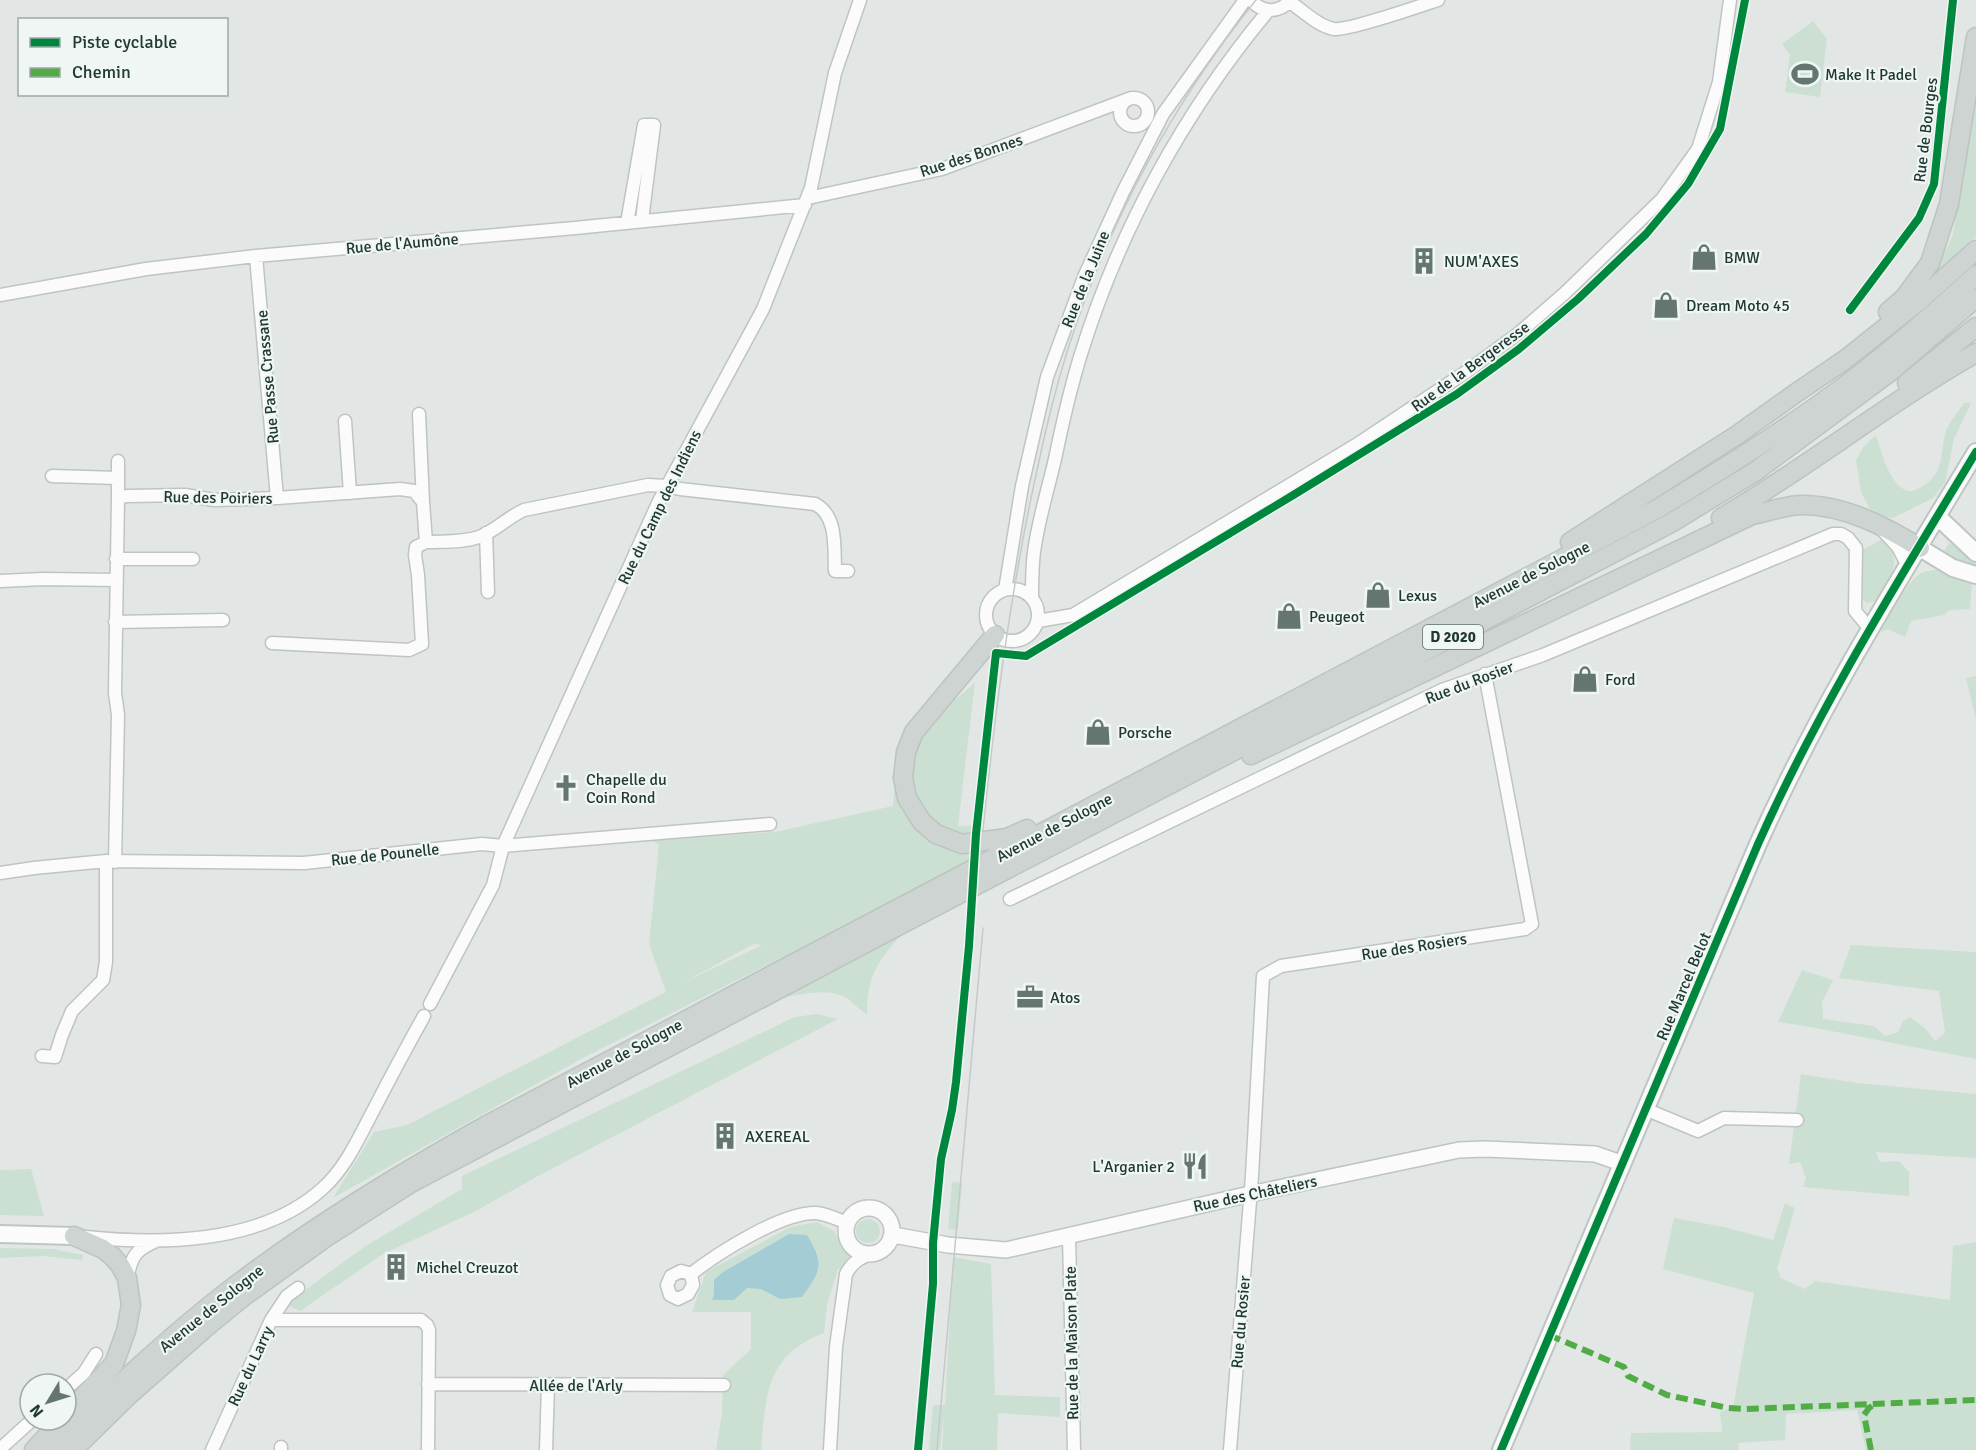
<svg xmlns="http://www.w3.org/2000/svg" width="1976" height="1450" font-family="Signika,sans-serif">
  <style>
    .green { fill: #cbe0d2; fill-rule: evenodd }
    .water { fill: #a4ccd4 }
    .lines { fill: none; stroke-linecap: round; stroke-linejoin: round }
    .minor-casing { stroke: #bfc4c2; stroke-width: 15 }
    .tertiary-casing { stroke: #bfc4c2; stroke-width: 18 }
    .secondary-casing { stroke: #bec5c2; stroke-width: 20 }
    .primary-casing { stroke: #bcc3c1; stroke-width: 21 }
    .minor { stroke: #fbfbfb; stroke-width: 12 }
    .tertiary { stroke: #fbfbfb; stroke-width: 15 }
    .secondary { stroke: #fbfbfb; stroke-width: 16 }
    .primary { stroke: #cdd4d2; stroke-width: 18 }
    .tram { stroke: #c5c9c8; stroke-width: 1.5 }
    .quiet { stroke: #52ac45; stroke-width: 6; stroke-dasharray: 12 6; stroke-linecap: butt }
    .cycleway-casing { stroke: #eff6f3; stroke-width: 11 }
    .cycleway { stroke: #00873e; stroke-width: 8 }
    .labels { text-anchor: middle; stroke-width: 4.5; stroke-linejoin: round; paint-order: stroke }
    .shield { fill: #eff6f3; stroke: #5f726d; stroke-width: 1.5 }
    .shield-label { font-size: 15px; font-weight: bold; fill: #213933 }
    .poi-label { font-size: 16px; fill: #213933; stroke: #eff6f3; text-anchor: start }
    .street-label { font-size: 16px; fill: #213933; stroke: #eff6f3 }
  </style>
  <rect width="100%" height="100%" fill="#e2e7e5"/>
  <path class="green" d="M1813,21L1827,39L1820,97L1785,92L1790,55L1782,44Z
    M1976,65V236L1943,271L1924,287L1948,246L1953,234Z
    M1964,403H1971L1954,439L1945,483L1933,498L1893,518L1881,516L1870,509L1861,492L1856,460L1864,446L1876,435C1882,453 1895,509 1924,485C1927,483 1932,479 1934,476C1944,463 1941,445 1946,431C1950,421 1958,412 1964,403Z
    M1884,538C1905,564 1889,578 1875,601L1867,603L1861,599V551Z
    M1949,543L1961,549L1976,564V570L1965,566L1943,553Z
    M1935,570L1950,572L1972,584L1970,609L1949,610L1944,615L1911,621L1905,637L1887,629L1881,632C1884,622 1908,583 1917,576C1923,571 1928,571 1935,570Z
    M1976,676V719L1966,678Z
    M975,682L958,826L977,825L976,833C950,834 940,833 924,812C904,784 907,753 928,727C941,710 960,697 975,682Z
    M895,781L909,818L940,846L962,852L1001,847L579,1060L333,1198L374,1132L407,1125L666,992L649,944L659,845L652,840L775,832L893,806ZM754,944L762,945L684,982Z
    M902,935C877,960 867,978 867,1014C860,1010 854,1004 848,999C830,987 805,994 785,997Z
    M1851,945L1976,952V1059L1805,1026L1778,1022L1802,970L1833,980L1822,1002L1823,1019L1874,1026L1885,1036L1898,1032L1903,1021L1910,1017L1925,1028L1935,1041L1945,1033L1939,991L1839,978Z
    M817,1014L838,1019L540,1175L474,1212L383,1254L300,1311L286,1304L364,1247L462,1189V1176L795,1017Z
    M1801,1074L1857,1083L1976,1094V1158L1876,1152L1880,1162L1899,1161L1909,1172V1196L1803,1187L1806,1178L1800,1162L1789,1164Z
    M31,1169L44,1216L0,1215V1170Z
    M952,1182L962,1183L958,1230L948,1229Z
    M1785,1203L1795,1208L1777,1269L1781,1278L1805,1289L1815,1281L1950,1300L1953,1246L1976,1242V1450H1866L1857,1410L1786,1414L1785,1440L1738,1443L1739,1450H1630L1631,1433L1722,1432L1720,1412L1733,1407L1754,1293L1663,1269L1674,1218L1724,1227L1773,1240Z
    M856 1231a12 12 0 1 1 24 0a12 12 0 1 1-24 0Z
    M817,1222L834,1231L843,1248L852,1255L843,1270L838,1269L827,1305L824,1333C766,1355 766,1395 761,1450H716L722,1413L723,1375L751,1349V1312H692L706,1272L790,1227Z
    M0,1248L53,1249L83,1255L82,1260L43,1256L0,1258Z
    M953,1257L991,1264L995,1395L1060,1397V1417L998,1413L997,1450H942L944,1414L940,1450H929L933,1405H945Z"/>
  <path class="water" d="M789,1234L807,1235C825,1265 821,1270 802,1297L780,1299L761,1289L747,1288L734,1300H712L714,1294V1280L723,1272Z"/>
  <g class="lines">
    <defs>
      <path id="minor" d="M1251,0C1263,14 1279,13 1291,0
        M1290,2C1303,11 1318,26 1334,29C1348,31 1420,6 1438,0
        M1120 112a14 14 0 1 1 28 0a14 14 0 1 1-28 0Z
        M808,198L942,169L1131,98
        M627,223L644,125H654L642,220
        M256,256L277,498
        M0,295L146,269L256,256L575,228L805,205
        M419,414L423,502
        M345,421L350,493
        M52,476L118,478
        M118,498V461
        M486,533L488,592
        M1885,533L1898,547L1908,566
        M116,559H193
        M0,581L44,579L116,580
        M986 615a26 26 0 1 1 52 0a26 26 0 1 1-52 0Z
        M1005,590L1022,486L1047,377L1084,277L1123,192L1163,114L1245,0
        M1032,598C1032,583 1032,567 1034,552C1038,521 1048,489 1055,459C1062,425 1070,390 1080,357C1119,230 1184,112 1268,11
        M1038,621L1073,615L1356,445L1466,372L1519,333L1565,293L1662,199L1698,149L1719,82L1730,0
        M115,622L223,620
        M272,643L409,650L422,644L418,575L415,555L416,547L426,542
        M115,862L118,715L115,693L118,498L127,496L185,495L214,500L277,498L400,489L414,491L423,502L426,542C444,541 462,543 479,537C495,531 508,517 524,510L648,485L666,486L680,489L815,504C838,516 834,548 835,571H848
        M0,873L34,868L106,861L304,863L482,844L503,846L770,824
        M1010,899L1442,690L1543,655L1833,534H1841L1848,538L1856,548L1855,611L1870,629
        M430,1004L493,885L503,846L659,501L763,309L811,188L835,73L860,0
        M42,1056L55,1057L62,1035L72,1011L103,980L106,962V861
        M1645,1109L1698,1131L1724,1118L1797,1120
        M1069,1236L1074,1450
        M86,1237C163,1245 262,1243 322,1189C345,1169 358,1139 372,1113C389,1080 406,1048 424,1016
        M691,1274L693,1285L688,1294L678,1299L670,1295L667,1285L671,1276L681,1271L691,1274C718,1253 782,1212 816,1213C827,1214 837,1219 847,1223
        M127,1278C132,1256 135,1250 156,1241
        M271,1320H421L427,1325L429,1330L428,1450
        M428,1384L724,1385
        M66,1389L84,1373L96,1354
        M281,1447V1450
        M0,1449L32,1420
        M212,1450L271,1320L287,1296L298,1288
        M546,1450L548,1385
        M830,1450L836,1347L846,1274C852,1263 858,1259 870,1254
        M1230,1450L1252,1176L1263,976L1281,966L1525,929L1532,924L1485,674"/>
      <path id="tertiary" d="M846 1231a23 23 0 1 1 46 0a23 23 0 1 1-46 0Z
        M891,1237L899,1236L948,1245L1006,1250L1250,1194L1459,1150L1485,1149L1595,1154L1621,1163"/>
      <path id="secondary" d="M1938,517L1976,553
        M1920,548L1953,568L1976,575
        M0,1234L74,1236
        M1501,1450L1758,844C1819,707 1899,580 1976,452"/>
      <path id="primary" d="M1888,312L1904,298L1930,263L1949,204L1976,37
        M1907,383L1976,327
        M1721,518C1808,467 1888,403 1976,353
        M1570,542L1737,435L1796,393L1846,359L1920,300L1976,250
        M995,635L914,732L906,752L903,778L907,798L922,822L936,834L962,844L1007,838L1027,829
        M1251,755L1752,515C1768,512 1786,505 1802,505C1844,505 1885,526 1920,548
        M66,1415L114,1364L126,1331L131,1305L127,1278L120,1265L112,1256L103,1249L74,1236
        M34,1450L62,1420
        M51,1450C109,1394 167,1338 231,1289C312,1227 398,1175 487,1125L1657,509C1723,469 1789,428 1851,381C1894,348 1936,312 1976,275
        M73,1450L129,1395L204,1329L243,1297L325,1238L411,1183L898,926L1671,523L1756,471L1890,372L1976,298"/>
    </defs>
    <use href="#minor" class="minor-casing"/>
    <use href="#tertiary" class="tertiary-casing"/>
    <use href="#secondary" class="secondary-casing"/>
    <use href="#primary" class="primary-casing"/>
    <use href="#minor" class="minor"/>
    <use href="#tertiary" class="tertiary"/>
    <use href="#secondary" class="secondary"/>
    <use href="#primary" class="primary"/>
    <path class="tram" d="M983,830C994,720 1008,611 1030,503C1041,451 1052,399 1068,349C1108,223 1173,103 1256,0
      M937,1450L983,928"/>
    <path class="quiet" d="M1549,1335L1624,1367L1628,1376L1667,1395L1728,1408L1745,1409L1976,1400
      M1871,1450L1864,1415L1869,1408L1876,1403"/>
    <defs>
      <path id="cycleway" d="M1850,310L1919,218L1934,184L1953,0
        M918,1450L933,1284V1243L941,1159L952,1110L956,1082L969,946L976,834L996,653L1026,656L1295,494L1457,394L1519,349L1578,299L1646,234L1688,184L1720,129L1745,0
        M1501,1450L1758,844C1819,707 1899,580 1976,452"/>
    </defs>
    <use href="#cycleway" class="cycleway-casing"/>
    <use href="#cycleway" class="cycleway"/>
  </g>
  <defs>
    <symbol id="stadium-bare" viewBox="-9 -9 18 18"><path d="M0-5a6.5 5 0 1 0 0 10a6.5 5 0 1 0 0-10ZM-3.5-1.8h7v3.6h-7Z" fill="#657671" stroke="#eff6f3" stroke-width="2.5" paint-order="stroke"/></symbol>
    <symbol id="shop-bare" viewBox="-9 -9 18 18"><path d="M-5-2.5h2.3a2.7 3.5 0 0 1 5.4 0H5L5.5 6h-11ZM-1.5-2.5h3a1.5 2.3 0 0 0-3 0Z" fill="#657671" stroke="#eff6f3" stroke-width="2.5" paint-order="stroke"/></symbol>
    <symbol id="building-bare" viewBox="-9 -9 18 18"><path d="M-4-6H4V6H1V3H-1V6H-4ZM-2.5-4.3h1.7v1.8h-1.7ZM.8-4.3h1.7v1.8H.8ZM-2.5-1h1.7V.8h-1.7ZM.8-1h1.7V.8H.8Z" fill="#657671" stroke="#eff6f3" stroke-width="2.5" paint-order="stroke"/></symbol>
    <symbol id="church-bare" viewBox="-9 -9 18 18"><path d="M-1.2-6h2.4v3.5h3.3v2.4h-3.3V6h-2.4V-.1h-3.3v-2.4h3.3Z" fill="#657671" stroke="#eff6f3" stroke-width="2.5" paint-order="stroke"/></symbol>
    <symbol id="office-bare" viewBox="-9 -9 18 18"><path d="M-6-3h4V-5.5h4V-3h4V5H-6ZM-1-4.5V-3h2v-1.5ZM-6 0V1H6V0Z" fill="#657671" stroke="#eff6f3" stroke-width="2.5" paint-order="stroke"/></symbol>
    <symbol id="restaurant-bare" viewBox="-9 -9 18 18"><path d="M-5-6h1v4h1v-4h1v4h1v-4h1v5L-1.5 .5V6h-2V.5L-5-1ZM5-6V6H3V1.5H1.5Q1.5-4 5-6Z" fill="#657671" stroke="#eff6f3" stroke-width="2.5" paint-order="stroke"/></symbol>
  </defs>
  <g fill-rule="evenodd">
    <use href="#stadium-bare" x="1786" y="55" width="38" height="38"/>
    <use href="#shop-bare" x="1685" y="238" width="38" height="38"/>
    <use href="#building-bare" x="1405" y="242" width="38" height="38"/>
    <use href="#shop-bare" x="1647" y="286" width="38" height="38"/>
    <use href="#shop-bare" x="1359" y="576" width="38" height="38"/>
    <use href="#shop-bare" x="1270" y="597" width="38" height="38"/>
    <use href="#shop-bare" x="1566" y="660" width="38" height="38"/>
    <use href="#shop-bare" x="1079" y="713" width="38" height="38"/>
    <use href="#church-bare" x="547" y="769" width="38" height="38"/>
    <use href="#office-bare" x="1011" y="978" width="38" height="38"/>
    <use href="#building-bare" x="706" y="1117" width="38" height="38"/>
    <use href="#restaurant-bare" x="1176" y="1147" width="38" height="38"/>
    <use href="#building-bare" x="377" y="1248" width="38" height="38"/>
  </g>
  <g class="labels">
    <rect class="shield" x="1423" y="625" width="60" height="24" rx="4.5"/>
    <g class="shield-label">
      <text x="1453" y="642">D 2020</text>
    </g>
    <g class="poi-label">
      <text x="1825" y="80">Make It Padel</text>
      <text x="1724" y="263">BMW</text>
      <text x="1444" y="267">NUM'AXES</text>
      <text x="1686" y="311">Dream Moto 45</text>
      <text x="1398" y="601">Lexus</text>
      <text x="1309" y="622">Peugeot</text>
      <text x="1605" y="685">Ford</text>
      <text x="1118" y="738">Porsche</text>
      <text x="586" y="785">Chapelle du<tspan x="586" dy="18">Coin Rond</tspan></text>
      <text x="1050" y="1003">Atos</text>
      <text x="745" y="1142">AXEREAL</text>
      <text x="1175" y="1172" text-anchor="end">L'Arganier 2</text>
      <text x="416" y="1273">Michel Creuzot</text>
    </g>
    <g class="street-label">
      <text transform="translate(1925 130) rotate(-83)" y="6">Rue de Bourges</text>
      <text transform="translate(971 155) rotate(-18)" y="6">Rue des Bonnes</text>
      <text transform="translate(402 243) rotate(-5)" y="6">Rue de l'Aumône</text>
      <text transform="translate(1085 279) rotate(-68)" y="6">Rue de la Juine</text>
      <text transform="translate(1470 366) rotate(-36)" y="6">Rue de la Bergeresse</text>
      <text transform="translate(267 377) rotate(-95)" y="6">Rue Passe Crassane</text>
      <text transform="translate(218 497) rotate(1)" y="6">Rue des Poiriers</text>
      <text transform="translate(659 507) rotate(-64)" y="6">Rue du Camp des Indiens</text>
      <text transform="translate(1531 574) rotate(-27)" y="6">Avenue de Sologne</text>
      <text transform="translate(1469 682) rotate(-21)" y="6">Rue du Rosier</text>
      <text transform="translate(1054 827) rotate(-28)" y="6">Avenue de Sologne</text>
      <text transform="translate(385 854) rotate(-6)" y="6">Rue de Pounelle</text>
      <text transform="translate(1414 946) rotate(-9)" y="6">Rue des Rosiers</text>
      <text transform="translate(1683 986) rotate(-67)" y="6">Rue Marcel Belot</text>
      <text transform="translate(624 1053) rotate(-28)" y="6">Avenue de Sologne</text>
      <text transform="translate(1255 1193) rotate(-12)" y="6">Rue des Châteliers</text>
      <text transform="translate(211 1308) rotate(-39)" y="6">Avenue de Sologne</text>
      <text transform="translate(1240 1322) rotate(-85)" y="6">Rue du Rosier</text>
      <text transform="translate(1071 1343) rotate(-91)" y="6">Rue de la Maison Plate</text>
      <text transform="translate(250 1366) rotate(-65)" y="6">Rue du Larry</text>
      <text x="576" y="1391">Allée de l'Arly</text>
    </g>
  </g>
  <rect x="18" y="18" width="210" height="78" fill="#eff6f3" stroke="#9daaa6" stroke-width="1.5"/>
  <rect x="30" y="38" width="30" height="9" fill="#00873e" stroke="#9daaa6" stroke-width="1.5"/>
  <text x="72" y="48" font-size="18" fill="#213933">Piste cyclable</text>
  <rect x="30" y="68" width="30" height="9" fill="#52ac45" stroke="#9daaa6" stroke-width="1.5"/>
  <text x="72" y="78" font-size="18" fill="#213933">Chemin</text>
  <g transform="translate(48 1402) rotate(232)"><circle r="28" fill="#eff6f3" stroke="#9daaa6" stroke-width="1.5"/>
  <path d="M0-4.5L10 22L0 15L-10 22Z" fill="#657671"/>
  <text y="-9" font-size="16" font-weight="bold" text-anchor="middle" fill="#213933">N</text>
  </g>
</svg>
